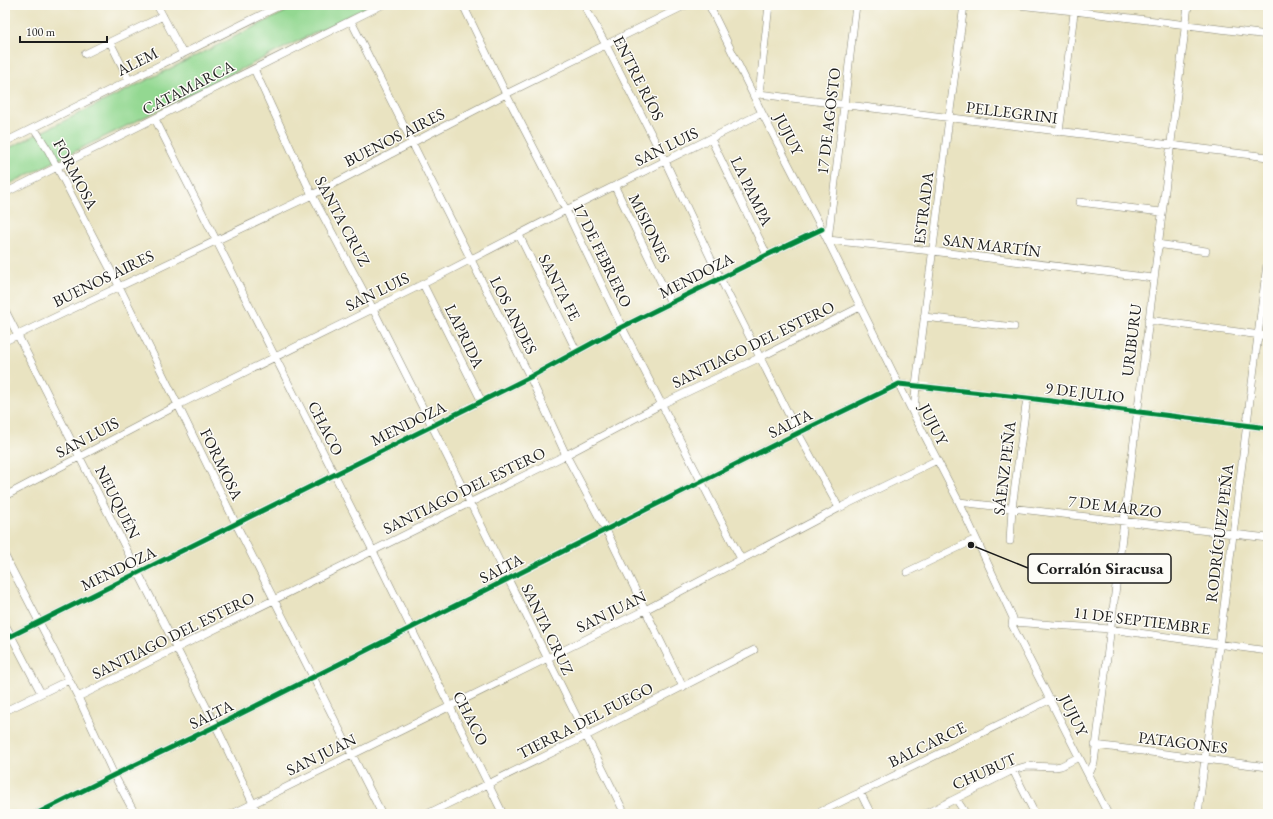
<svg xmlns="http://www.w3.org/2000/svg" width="1273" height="819" font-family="'EB Garamond',serif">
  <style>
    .green { fill: #93d891; stroke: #587a56 }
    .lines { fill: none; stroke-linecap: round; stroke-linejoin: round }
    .minor-casing { stroke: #82806e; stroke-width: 8 }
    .minor { stroke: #fff; stroke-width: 7 }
    .cycleway-casing { stroke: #fdfcf7; stroke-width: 8 }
    .cycleway { stroke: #00873e; stroke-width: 5 }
    .labels { text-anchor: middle; stroke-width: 3; stroke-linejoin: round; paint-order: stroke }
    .street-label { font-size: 16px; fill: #1c1c1c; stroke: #fdfcf7 }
    .leader { fill: none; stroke: #1c1c1c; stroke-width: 1.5 }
    .callout-dot { fill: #1c1c1c; stroke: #fdfcf7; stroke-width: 1.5 }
    .callout { fill: #fdfcf7; stroke: #1c1c1c; stroke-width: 1.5 }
    .callout-label { font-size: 17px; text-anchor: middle; font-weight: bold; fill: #1c1c1c }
  </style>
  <rect width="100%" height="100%" fill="#fdfcf7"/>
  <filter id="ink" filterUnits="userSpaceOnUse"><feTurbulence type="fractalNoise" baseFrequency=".025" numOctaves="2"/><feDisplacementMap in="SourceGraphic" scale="8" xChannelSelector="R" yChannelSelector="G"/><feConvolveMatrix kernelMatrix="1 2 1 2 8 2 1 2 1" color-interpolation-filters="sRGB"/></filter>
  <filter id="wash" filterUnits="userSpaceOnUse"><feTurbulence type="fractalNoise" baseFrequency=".012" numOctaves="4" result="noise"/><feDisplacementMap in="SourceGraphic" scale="16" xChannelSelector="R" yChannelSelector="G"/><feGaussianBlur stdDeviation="0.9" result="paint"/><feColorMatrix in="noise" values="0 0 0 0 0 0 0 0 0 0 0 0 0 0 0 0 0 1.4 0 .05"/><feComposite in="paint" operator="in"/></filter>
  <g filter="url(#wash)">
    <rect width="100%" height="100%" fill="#e9e3c1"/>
    <path class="green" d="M299,5H371L5,186V150Z"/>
  </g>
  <g filter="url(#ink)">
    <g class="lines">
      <defs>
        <path id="minor" d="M157,5L183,54
          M463,5L506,94L566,210L622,327L741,559
          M584,5L606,45L665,161L720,278L798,433L839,508
          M709,5L762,113L822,229L914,415L959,502L1013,618L1012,625L1108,814
          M856,5L828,240L932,251L1153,278
          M1018,5L1074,11L1268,35
          M351,21L530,377L566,455L606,530L683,687
          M110,42L129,80
          M85,54L163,16
          M254,69L312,195L373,309L432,426L625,814
          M759,94L769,5
          M754,97L759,94L1268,157
          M155,119L373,551L503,814
          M34,128L48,150L119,286L178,405L236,524L382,814
          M1059,132L1075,5
          M711,139L767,255
          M5,142L281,5
          M615,187L671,303
          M5,193L382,5
          M1079,202L1161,212
          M519,235L577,352
          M1157,244L1206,251
          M423,284L481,400
          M5,310L216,726L258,814
          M924,317L1014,327
          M1148,320L1268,336
          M5,341L312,195L506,94L686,5
          M914,414L916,385L949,118L964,5
          M5,496L178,405L423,284L566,210L762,113
          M959,502L1268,538
          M1010,541L1012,508L1027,398
          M5,556L78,697L114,775L135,814
          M907,572L976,539
          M1013,622L1110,629L1268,651
          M5,624L41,693
          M5,639L530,377L622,327L767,255L822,229
          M78,697L566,455L662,404L761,357L860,307
          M5,711L69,680
          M1095,745L1268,767
          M1013,770L1035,814
          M1089,774L1094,763L1188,5
          M860,792L871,814
          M956,799L966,814
          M36,814L114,775L216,726L798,433L899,384L1027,398L1268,428
          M232,814L645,610L839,508L937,460
          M427,814L586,736L754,650
          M816,814L1051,699
          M925,814L1013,770L1027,766L1055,767L1061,766L1079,757
          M1198,814L1268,256"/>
      </defs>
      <use href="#minor" class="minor-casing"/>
      <use href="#minor" class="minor"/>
      <defs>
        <path id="cycleway" d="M5,639L530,377L622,327L767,255L822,229
          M36,814L114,775L216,726L798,433L899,384L1027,398L1268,428"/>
      </defs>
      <use href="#cycleway" class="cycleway-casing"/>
      <use href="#cycleway" class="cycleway"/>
    </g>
  </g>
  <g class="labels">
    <g class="street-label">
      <text transform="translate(137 61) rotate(-27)" y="6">ALEM</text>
      <text transform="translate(639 78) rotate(63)" y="6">ENTRE RÍOS</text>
      <text transform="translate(188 87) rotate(-27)" y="6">CATAMARCA</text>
      <text transform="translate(1012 112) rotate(7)" y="6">PELLEGRINI</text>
      <text transform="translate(828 121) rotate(-83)" y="6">17 DE AGOSTO</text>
      <text transform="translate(789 134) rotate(63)" y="6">JUJUY</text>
      <text transform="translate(394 137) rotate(-27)" y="6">BUENOS AIRES</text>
      <text transform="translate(666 146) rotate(-26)" y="6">SAN LUIS</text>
      <text transform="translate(76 174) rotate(62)" y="6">FORMOSA</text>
      <text transform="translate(752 191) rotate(64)" y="6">LA PAMPA</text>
      <text transform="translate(923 208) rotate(-83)" y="6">ESTRADA</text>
      <text transform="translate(343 221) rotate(62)" y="6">SANTA CRUZ</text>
      <text transform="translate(650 228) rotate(64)" y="6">MISIONES</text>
      <text transform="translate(992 245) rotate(7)" y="6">SAN MARTÍN</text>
      <text transform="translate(603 255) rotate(64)" y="6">17 DE FEBRERO</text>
      <text transform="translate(696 275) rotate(-27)" y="6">MENDOZA</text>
      <text transform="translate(103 278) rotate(-26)" y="6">BUENOS AIRES</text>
      <text transform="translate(560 287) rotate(63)" y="6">SANTA FE</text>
      <text transform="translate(377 291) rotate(-26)" y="6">SAN LUIS</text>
      <text transform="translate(514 315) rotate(63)" y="6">LOS ANDES</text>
      <text transform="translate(465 336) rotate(64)" y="6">LAPRIDA</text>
      <text transform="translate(1131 340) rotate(-83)" y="6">URIBURU</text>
      <text transform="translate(753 344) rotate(-26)" y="6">SANTIAGO DEL ESTERO</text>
      <text transform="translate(1085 392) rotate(7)" y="6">9 DE JULIO</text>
      <text transform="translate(408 423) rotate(-26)" y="6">MENDOZA</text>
      <text transform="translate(790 423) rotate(-26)" y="6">SALTA</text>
      <text transform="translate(934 424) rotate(63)" y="6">JUJUY</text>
      <text transform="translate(326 428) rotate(63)" y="6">CHACO</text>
      <text transform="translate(87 437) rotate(-28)" y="6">SAN LUIS</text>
      <text transform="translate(222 464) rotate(64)" y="6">FORMOSA</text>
      <text transform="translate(1004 468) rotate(-83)" y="6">SÁENZ PEÑA</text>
      <text transform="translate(464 490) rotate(-26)" y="6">SANTIAGO DEL ESTERO</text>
      <text transform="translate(118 502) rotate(63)" y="6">NEUQUÉN</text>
      <text transform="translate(1115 506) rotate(7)" y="6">7 DE MARZO</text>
      <text transform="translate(1219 533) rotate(-83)" y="6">RODRÍGUEZ PEÑA</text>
      <text transform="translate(118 568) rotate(-26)" y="6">MENDOZA</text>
      <text transform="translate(501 568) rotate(-27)" y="6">SALTA</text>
      <text transform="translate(611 611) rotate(-26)" y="6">SAN JUAN</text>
      <text transform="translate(1142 620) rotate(7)" y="6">11 DE SEPTIEMBRE</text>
      <text transform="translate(548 629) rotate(64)" y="6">SANTA CRUZ</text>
      <text transform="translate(173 635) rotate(-26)" y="6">SANTIAGO DEL ESTERO</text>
      <text transform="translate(211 714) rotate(-26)" y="6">SALTA</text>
      <text transform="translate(1074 715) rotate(64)" y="6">JUJUY</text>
      <text transform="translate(471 718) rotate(63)" y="6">CHACO</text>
      <text transform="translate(585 720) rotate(-27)" y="6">TIERRA DEL FUEGO</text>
      <text transform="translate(1183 742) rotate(7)" y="6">PATAGONES</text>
      <text transform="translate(927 744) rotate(-26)" y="6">BALCARCE</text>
      <text transform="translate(321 754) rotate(-26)" y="6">SAN JUAN</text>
      <text transform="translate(984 771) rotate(-24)" y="6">CHUBUT</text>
    </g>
  </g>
  <path class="leader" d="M971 545L1028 568"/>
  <circle class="callout-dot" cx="971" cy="545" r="4"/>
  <rect class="callout" x="1028" y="554" width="143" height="29" rx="4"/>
  <g class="callout-label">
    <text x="1100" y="574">Corralón Siracusa</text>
  </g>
  <rect width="1273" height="819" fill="none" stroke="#fdfcf7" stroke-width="20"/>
  <path d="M20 36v6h87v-6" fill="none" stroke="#1c1c1c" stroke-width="2"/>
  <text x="26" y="36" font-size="12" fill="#1c1c1c" stroke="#fdfcf7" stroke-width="3" paint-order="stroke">100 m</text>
</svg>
